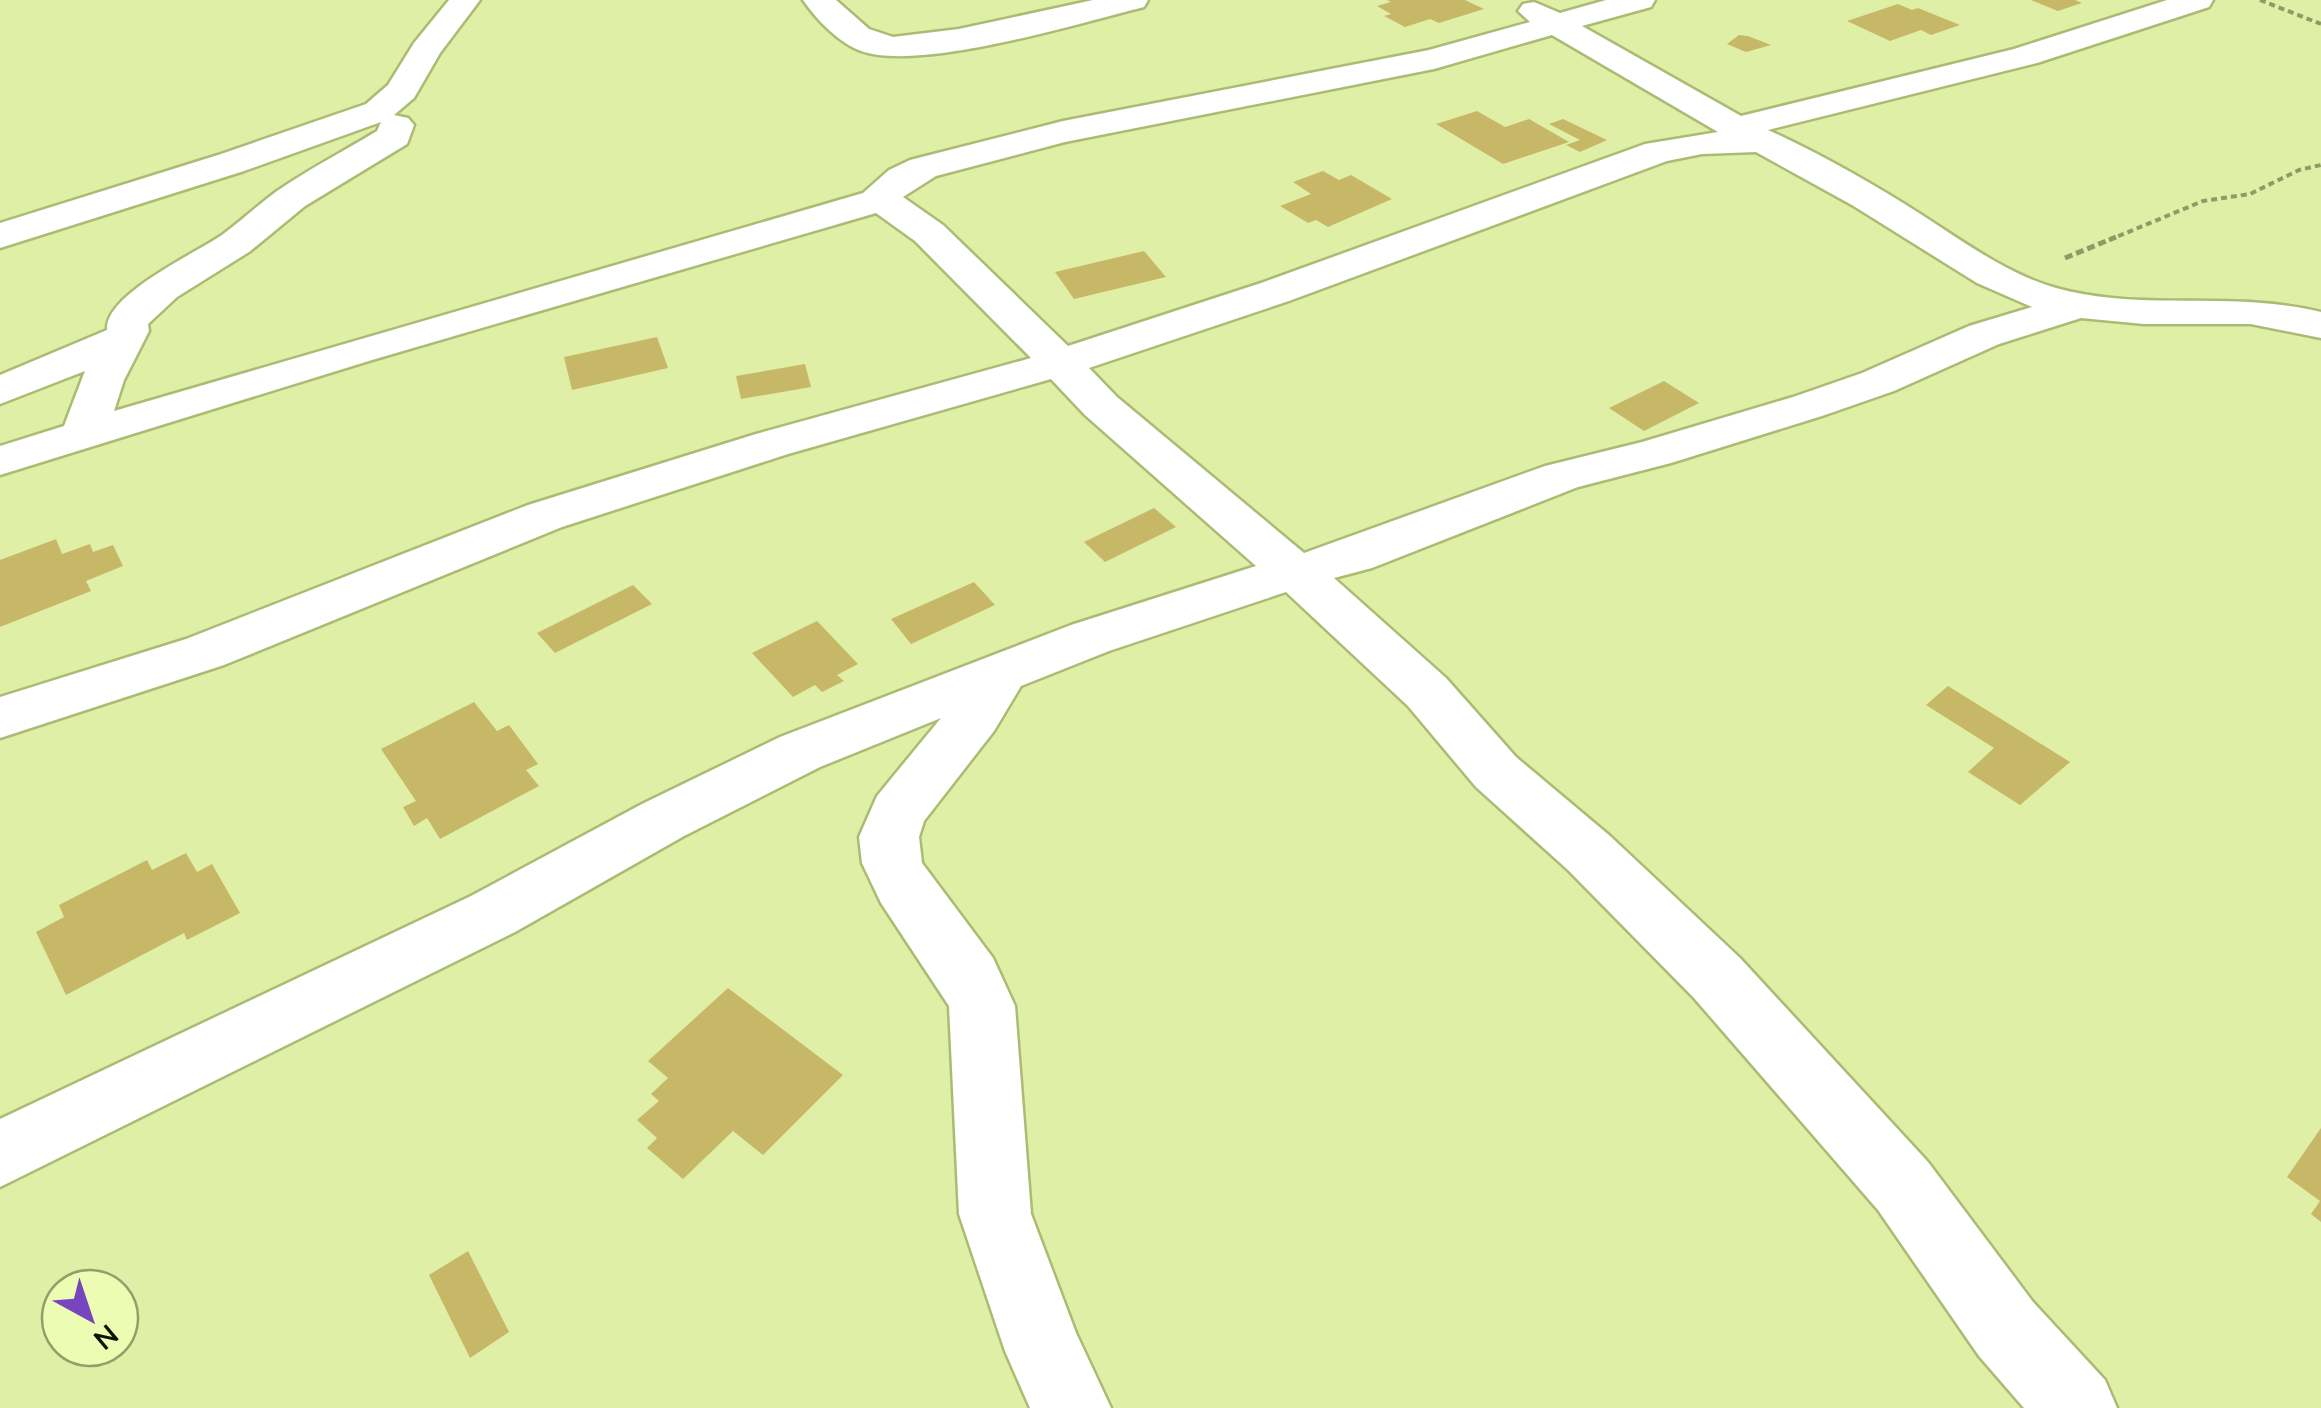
<svg xmlns="http://www.w3.org/2000/svg" width="2321" height="1408" font-family="Mulish,sans-serif">
  <style>
    .building { fill: #c7b868 }
    .lines { fill: none; stroke-linecap: round; stroke-linejoin: round }
    .minor-casing { stroke: #acbb74; stroke-width: 5 }
    .path-far1 { stroke: #8f9b67; stroke-width: 4; stroke-dasharray: 6 4; stroke-linecap: butt }
    .path { stroke: #8f9b67; stroke-width: 5; stroke-dasharray: 8 4; stroke-linecap: butt }
    .minor { fill: #fff; fill-rule: evenodd }
  </style>
  <rect width="100%" height="100%" fill="#dfefa6"/>
  <path class="building" d="M1387,0H1465L1484,9L1439,23L1430,19L1405,27L1384,16L1391,14L1377,6L1391,2Z
    M2031,0H2075L2082,3L2058,11Z
    M1898,4L1912,10L1918,8L1960,25L1931,35L1921,30L1890,41L1847,21Z
    M1739,35L1748,36L1771,45L1746,52L1727,44Z
    M1477,111L1505,127L1529,119L1569,142L1503,164L1436,124Z
    M1563,119L1607,140L1580,152L1566,145L1580,140L1549,124Z
    M1323,171L1339,180L1351,175L1392,199L1328,227L1316,220L1308,223L1280,206L1311,194L1293,182Z
    M1144,251L1166,277L1074,299L1055,272Z
    M657,337L668,368L572,390L564,357Z
    M805,364L811,387L741,399L736,376Z
    M1664,381L1699,403L1644,431L1609,408Z
    M1154,508L1176,527L1105,562L1084,542Z
    M56,539L62,554L90,544L93,552L113,545L123,566L86,581L91,591L0,627V560Z
    M974,582L995,605L911,644L891,619Z
    M633,585L652,604L555,653L537,633Z
    M817,621L858,664L837,675L844,681L822,692L815,685L793,697L752,653Z
    M1948,686L2070,762L2020,805L1968,772L1994,748L1926,705Z
    M474,702L497,731L509,725L538,764L526,770L539,786L440,839L427,818L414,826L403,807L416,801L381,749Z
    M186,853L197,872L212,864L240,913L187,940L184,933L66,995L36,932L64,917L59,905L147,860L152,870Z
    M728,988L843,1075L763,1155L733,1131L683,1179L647,1148L657,1138L637,1120L659,1101L651,1094L668,1078L648,1061Z
    M2321,1128V1222L2311,1214L2320,1201L2287,1177Z
    M468,1251L509,1332L470,1358L429,1275Z"/>
  <g class="lines">
    <defs>
      <path id="minor" d="M449,0H480L440,53L414,98L394,115L408,118L414,125L407,144L305,206L249,252L177,297L148,324L149,331L124,380L114,411L863,193L889,170L910,160L1063,121L1429,50L1530,22L1518,11L1523,4L1534,2L1560,13L1606,0H1655L1651,7L1582,26L1741,116L2014,49L2167,0H2213L2209,7L2037,63L1768,130C1821,154 1873,184 1922,215C1964,242 2007,274 2056,288C2141,312 2233,290 2321,312V338L2251,324H2144L2081,318L1999,344L1894,391L1825,415L1671,463L1578,487L1372,568L1334,578L1446,678L1516,757L1610,836L1740,958L1928,1162L2033,1302L2105,1380L2117,1408H2024L1979,1356L1878,1210L1694,998L1568,870L1476,787L1408,706L1286,592L1109,651L1021,686L994,731L924,821L919,837L922,863L993,958L1015,1006L1031,1214L1076,1333L1111,1408H1030L1005,1351L959,1214L949,1006L881,903L862,863L859,837L877,796L941,718L820,767L684,836L515,932L0,1187V1119L471,896L642,804L780,737L1071,625L1256,566L1085,415L1051,379L788,454L562,527L224,665L0,738V697L186,639L528,505L756,434L1031,358L915,241L876,213L372,360L0,475V446L64,426L85,371L0,404V375L107,330C104,295 196,253 222,235C241,221 258,205 277,191C309,169 344,151 377,131L381,122L244,171L0,248V223L218,155L366,104L388,85L414,43ZM1552,35L1718,132L1645,144L1261,283L1068,346L943,225L903,197L936,176L1065,142L1434,69ZM1756,152L1852,205L1977,283L2032,307L1969,326L1862,373L1793,397L1642,442L1545,466L1304,553L1117,397L1089,368L1289,301L1667,161L1702,154Z
        M803,0H836L869,29L893,37L959,29L1093,0H1148L1144,7C1080,23 920,72 861,51C839,43 816,19 803,0Z"/>
    </defs>
    <use href="#minor" class="minor-casing"/>
    <path class="path-far1" d="M2260,0L2321,24
      M2109,240L2203,201L2250,194L2299,170L2321,165"/>
    <path class="path" d="M2065,258L2116,237"/>
    <use href="#minor" class="minor"/>
  </g>
  <g transform="translate(90 1318) rotate(140)"><circle r="48" fill="#ecfdb3" stroke="#939f6b" stroke-width="2.5"/>
  <path d="M0-8L18 38L0 25L-18 38Z" fill="#7746be"/>
  <text y="-15" font-size="28" font-weight="bold" text-anchor="middle" fill="#0e1200">N</text>
  </g>
</svg>
